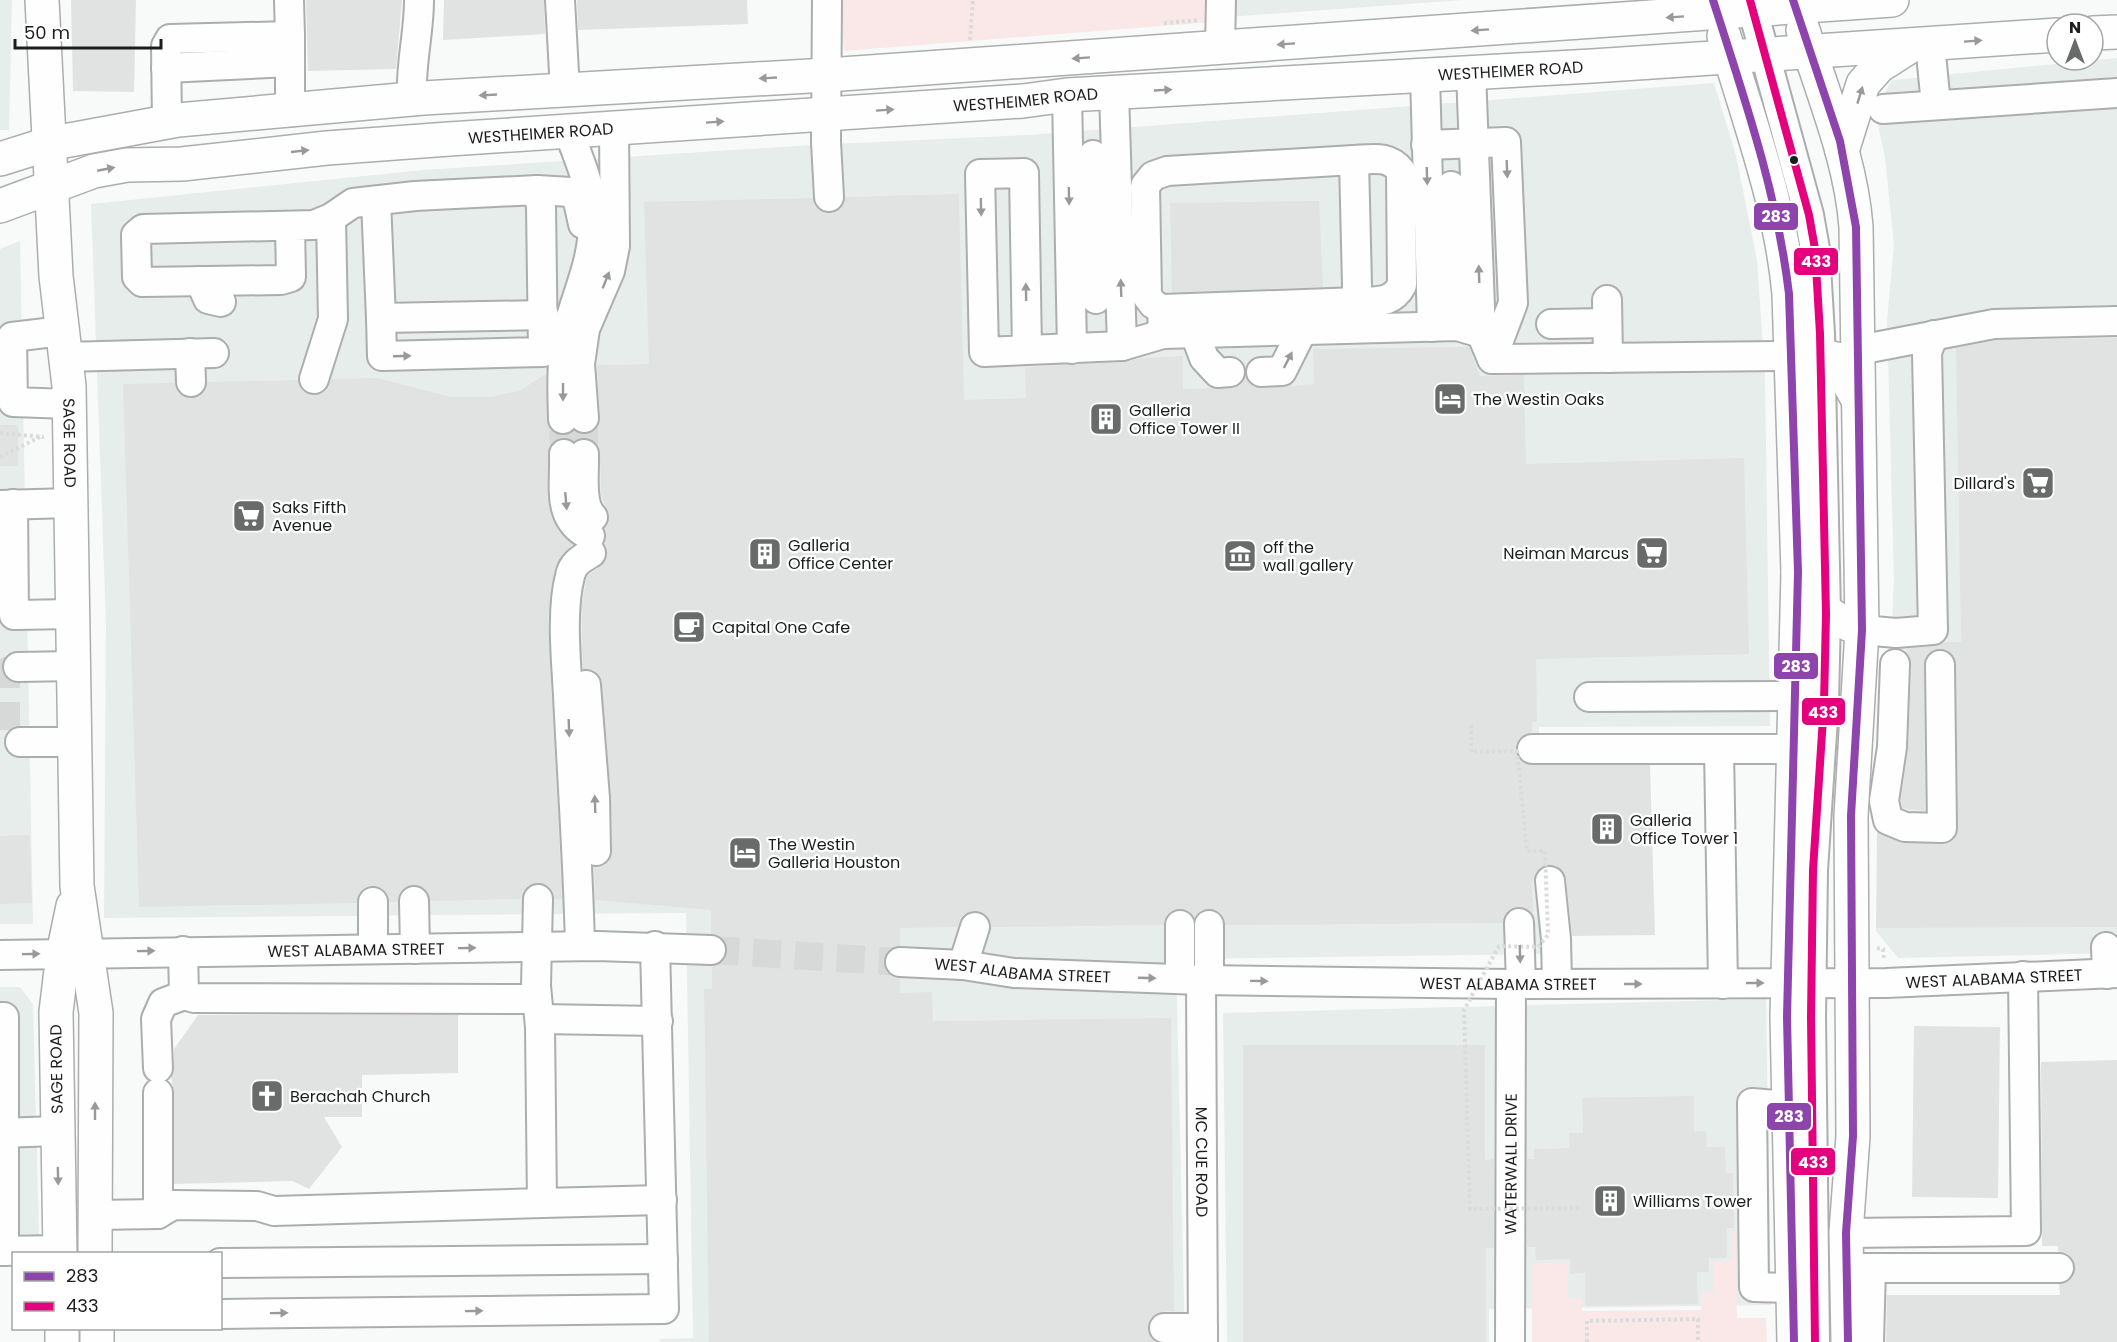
<svg xmlns="http://www.w3.org/2000/svg" width="2117" height="1342" font-family="Poppins,sans-serif">
  <style>
    .built { fill: #e7edeb }
    .green { fill: #f9e8e7 }
    .building { fill: #e1e3e2 }
    .lines { fill: none; stroke-linecap: round; stroke-linejoin: round }
    .minor-tunnel { stroke: #d7d9d8; stroke-width: 28; stroke-dasharray: 28 14; stroke-linecap: butt }
    .minor-casing { stroke: #acadad; stroke-width: 32 }
    .major-casing { stroke: #acadad; stroke-width: 36 }
    .path { stroke: #dadbda; stroke-width: 4; stroke-dasharray: 3 3; stroke-linecap: butt }
    .minor { stroke: #fefefe; stroke-width: 28 }
    .major { stroke: #fefefe; stroke-width: 33 }
    .path-bridge { stroke: #dadbda; stroke-width: 4; stroke-dasharray: 3 3; stroke-linecap: butt }
    .bus-1-casing { stroke: #fff; stroke-width: 12 }
    .bus-2-casing { stroke: #fff; stroke-width: 12 }
    .bus-1 { stroke: #8e44ad; stroke-width: 8 }
    .bus-2 { stroke: #e5007d; stroke-width: 8 }
    .oneway { fill: #989999 }
    .bus-dot { fill: #1c1e1d; stroke: #fff; stroke-width: 2 }
    .labels { text-anchor: middle; stroke-width: 4.5; stroke-linejoin: round; paint-order: stroke }
    .street-label { font-size: 16px; fill: #1c1e1d; stroke: #fff }
    .poi-label { font-size: 16px; fill: #1c1e1d; stroke: #fff; text-anchor: start }
    .line-badge { stroke: #fff; stroke-width: 2 }
    .badge-label { font-size: 16px; text-anchor: middle; font-weight: bold; fill: #fff }
  </style>
  <rect width="100%" height="100%" fill="#f8faf9"/>
  <path class="built" d="M0,0H12L9,130H0Z
    M1115,0H1464L1116,25Z
    M2117,58V953L1898,958L1876,931L1894,580L1887,320L1894,245L1885,158L1875,110L1892,80Z
    M1714,83L1736,156L1757,260L1765,375L1770,726L1539,727L1541,954L1176,959L1185,1342H660V1339L693,1338L686,913L104,918L106,624L91,204L423,170L811,145L1028,135Z
    M20,241L33,924H0V249Z
    M0,987H20L33,1004L39,1235H0Z
    M1766,999L1771,1305L1489,1309V1342H1227L1223,1013Z"/>
  <path class="green" d="M841,0H1213V22L844,51Z
    M1731,1233H1736L1737,1318H1766L1767,1342H1532V1263H1568V1298H1581L1582,1311L1701,1310L1702,1292H1714V1261L1732,1260Z"/>
  <path class="building" d="M71,0H136L134,92L73,91Z
    M306,0H402L396,69L308,71Z
    M444,0H544L545,34L443,40Z
    M577,0H747L748,24L578,30Z
    M959,194L964,400L1026,398L1025,367L1123,362L1141,358L1183,356V389L1231,388L1240,385L1246,376L1253,386L1262,388L1314,384L1313,349L1469,347L1480,376L1524,375L1526,464L1744,458L1749,654L1536,659L1537,722H1532V733L1523,735L1516,748L1517,757L1523,763L1532,765H1650L1655,935L1572,936L1566,879L1557,866L1549,865L1540,868L1532,882L1533,914L1519,907L1511,909L1505,915L1503,923L1225,925L1223,916L1217,910H1201L1194,917L1189,911L1179,909L1166,916L1164,925L991,927L987,915L972,911L963,915L958,927L900,928V946L892,948L886,954L885,969L892,976L900,979V993L932,992L933,1021L1171,1018L1174,1311H1164L1150,1319L1148,1329L1155,1342H709L704,989H712V966L725,959L727,950L720,936L711,934V910L595,900L594,867L605,865L612,851L611,797L602,684L594,670L583,669L582,650V605L587,577L605,561L607,553L604,528L609,516L601,494L600,454L598,445L584,438L574,441L563,438L550,445L548,454L547,492L551,516L559,532L573,545L561,556L555,568L548,618L562,899H554L547,885L538,883L524,890L521,899L430,901L428,892L414,885L405,887L399,894L398,902H389L382,888L372,886L359,893L357,903L139,907L123,384L175,383L177,391L191,398L200,396L207,382L298,380L302,391L317,395L326,391L331,379L377,378L451,397H490L519,391L546,374L547,420L549,428L563,435L574,431L586,434L599,426L600,417L597,365L649,364L644,202L813,198L816,206L829,213L838,210L845,197Z
    M1319,201L1323,287L1172,292L1170,203Z
    M2117,338V927L1876,928L1877,832L1904,843L1942,844L1951,842L1958,828L1956,665L1954,656L1948,650L1932,651L1926,656L1924,665L1925,811L1902,808L1901,800L1908,748L1911,665L1907,649L1934,646L1944,642H1961L1956,348L1996,340Z
    M0,425H18V466H0Z
    M30,835L32,903L0,904V836Z
    M198,1015H458V1073L362,1075V1117H324L342,1147L309,1189L292,1181L174,1184V1093L171,1077L174,1068V1049Z
    M1914,1026L2000,1027L1998,1198L1912,1197Z
    M1243,1045H1485V1160L1494,1159V1248H1486V1342H1243Z
    M2117,1060V1342H1886L1887,1295H2060L2059,1284L2073,1277L2075,1267L2068,1254L2058,1251V1246H2042L2041,1062Z
    M1694,1096V1132L1706,1131L1707,1147H1725L1726,1173H1733L1734,1228H1727V1258H1709V1272H1697L1698,1304L1585,1306V1273L1570,1274V1259L1536,1260L1535,1247H1527V1159H1534V1149L1569,1148V1133H1583L1582,1098Z"/>
  <g class="lines">
    <path class="minor-tunnel" d="M584,418V454
      M563,419L564,454
      M18,667L9,670L6,680V735L9,742H20
      M711,950L900,962"/>
    <defs>
      <g id="minor">
        <path d="M289,0L290,36"/>
        <path d="M560,0L565,91"/>
        <path d="M827,0L826,142L829,197"/>
        <path d="M1750,0L1809,215L1815,249L1820,334L1826,614L1824,703L1813,870L1811,1017L1815,1342"/>
        <path d="M1930,44L1936,105"/>
        <path d="M1220,48L1221,0"/>
        <path d="M166,68L290,62"/>
        <path d="M1471,72L1481,333L1492,359L1791,356"/>
        <path d="M1425,75L1432,327"/>
        <path d="M1114,92L1122,346"/>
        <path d="M1067,95L1072,349"/>
        <path d="M412,99C410,65 419,34 419,0"/>
        <path d="M1883,109L2117,93"/>
        <path d="M167,122L166,46L170,39L290,36V112"/>
        <path d="M1426,145L1506,142L1513,303L1492,359"/>
        <path d="M1093,155L1096,299"/>
        <path d="M1451,186L1457,326"/>
        <path d="M537,190L571,192L578,201L583,224"/>
        <path d="M376,201L381,318L544,315"/>
        <path d="M290,226L291,277L281,280L142,282L137,277L136,235L143,229L314,225L331,218L353,203L415,196L537,190L541,206L543,352L382,356L381,318"/>
        <path d="M200,281L208,299L221,302"/>
        <path d="M1607,300L1608,358"/>
        <path d="M1162,309L1358,302C1377,301 1392,304 1402,285L1401,171C1389,155 1373,159 1354,160"/>
        <path d="M1551,324L1607,323"/>
        <path d="M62,331L12,337L13,402L69,404"/>
        <path d="M1163,334L1162,309L1153,304L1147,296L1145,186L1153,176L1167,171L1354,160L1358,327"/>
        <path d="M1195,334L1204,358L1218,373L1230,372"/>
        <path d="M1027,350L1024,173L980,174L984,352L1122,346L1163,334L1457,326L1481,333"/>
        <path d="M1859,350L1994,324L2117,321"/>
        <path d="M190,353L191,382"/>
        <path d="M65,357L214,353"/>
        <path d="M1261,372L1282,371L1303,329"/>
        <path d="M314,379L333,319L331,218"/>
        <path d="M584,418L580,364L585,329L610,271L615,246L614,129"/>
        <path d="M563,419C562,388 561,357 568,327C578,290 594,259 593,220C593,190 579,160 569,132"/>
        <path d="M564,454C565,489 556,519 590,536"/>
        <path d="M584,454C585,471 579,504 593,517"/>
        <path d="M13,504L14,615L73,614"/>
        <path d="M0,505L71,503"/>
        <path d="M1862,630L1896,633L1933,630L1927,352L1934,335"/>
        <path d="M1895,664L1892,747L1884,801L1888,820L1905,827L1942,828L1940,665"/>
        <path d="M18,667L74,666"/>
        <path d="M586,685L595,798L596,851"/>
        <path d="M1589,697L1796,696"/>
        <path d="M20,742H75"/>
        <path d="M1532,749H1719"/>
        <path d="M1550,881L1556,939L1557,984"/>
        <path d="M538,899L536,986L540,1027L542,1203L662,1200"/>
        <path d="M414,901L415,949"/>
        <path d="M373,902V949"/>
        <path d="M1519,923L1521,984"/>
        <path d="M1180,925V979"/>
        <path d="M1209,925V980"/>
        <path d="M580,946C578,862 572,779 568,695C566,659 561,610 570,576C572,564 581,559 591,553"/>
        <path d="M2106,947L2107,974"/>
        <path d="M183,951L184,995L194,998L537,999"/>
        <path id="s1" d="M0,955L598,946L711,950"/>
        <path id="s2" d="M900,962L963,965L1014,973L1201,980L1511,984L1886,983L2117,973"/>
        <path d="M963,965L975,927"/>
        <path id="s3" d="M1201,980L1203,1342"/>
        <path d="M1723,984L1719,749H1795"/>
        <path d="M0,1017H4V1251"/>
        <path d="M540,1019L658,1021"/>
        <path d="M158,1068L156,1019L163,1003L184,995"/>
        <path d="M1788,1106L1752,1103L1754,1287L1792,1288"/>
        <path d="M0,1133L57,1131"/>
        <path d="M158,1214V1093"/>
        <path d="M95,1215L158,1214L173,1205L257,1206L274,1211L542,1203"/>
        <path d="M1846,1233L2026,1231L2023,976"/>
        <path d="M0,1251L60,1250"/>
        <path d="M220,1263L663,1259"/>
        <path d="M1846,1268H2059"/>
        <path d="M220,1314L664,1309L655,946"/>
        <path d="M1164,1328H1203"/>
        <path id="s4" d="M1510,1342L1511,984"/>
        <path d="M1869,1342L1871,1268"/>
      </g>
      <g id="major">
        <path id="s5" d="M42,0L56,276L69,386L77,886L96,1013L95,1254"/>
        <path d="M1803,30C1823,95 1851,159 1856,227L1862,630L1851,816L1853,1136L1846,1233L1848,1342"/>
        <path d="M2093,33L2117,32"/>
        <path d="M1724,36C1749,122 1781,205 1789,294L1798,572L1787,1017L1794,1342"/>
        <path d="M1842,151L1863,84L1879,66L1912,45"/>
        <path d="M0,159L48,144L178,120L423,98L827,75L1892,0"/>
        <path id="s6" d="M0,206L94,171L127,165L182,164L327,148L449,139L1023,101L1067,95L1592,66L2057,35"/>
        <path d="M1791,356H1821L1841,360L1845,376L1856,396"/>
        <path d="M1798,572C1818,609 1823,614 1862,630"/>
        <path d="M60,1254L56,1012L63,954L73,906"/>
        <path d="M62,1328V1342"/>
        <path d="M97,1328V1342"/>
      </g>
    </defs>
    <use href="#minor" class="minor-casing"/>
    <use href="#major" class="major-casing"/>
    <path class="path" d="M1164,23L1199,20
      M970,40L973,0
      M0,433L44,437
      M0,457L40,437
      M1877,948L1883,949L1884,959
      M1587,1342V1321L1698,1319V1342"/>
    <use href="#minor" class="minor"/>
    <use href="#major" class="major"/>
    <path class="path-bridge" d="M1471,725V752L1517,751L1527,851H1545L1548,935L1538,947L1499,946L1464,1010L1470,1209L1582,1208"/>
    <defs>
      <path id="bus-1" d="M1713,0C1744,97 1777,192 1789,294L1798,572L1787,1017L1794,1342
        M1793,0L1840,141L1856,227L1862,630L1851,816L1853,1136L1846,1233L1848,1342"/>
      <path id="bus-2" d="M1750,0L1809,215L1815,249L1820,334L1826,614L1824,703L1813,870L1811,1017L1815,1342"/>
    </defs>
    <use href="#bus-1" class="bus-1-casing"/>
    <use href="#bus-2" class="bus-2-casing"/>
    <use href="#bus-1" class="bus-1"/>
    <use href="#bus-2" class="bus-2"/>
  </g>
  <defs><path id="oneway-solid" d="M-6-.8H1V-3.2L6.5 0L1 3.2V.8H-6Z" transform="scale(1.5)"/></defs>
  <g class="oneway">
    <use href="#oneway-solid" transform="translate(1675 17) rotate(176)"/>
    <use href="#oneway-solid" transform="translate(1480 30) rotate(176)"/>
    <use href="#oneway-solid" transform="translate(1973 41) rotate(-4)"/>
    <use href="#oneway-solid" transform="translate(1286 44) rotate(176)"/>
    <use href="#oneway-solid" transform="translate(1081 58) rotate(176)"/>
    <use href="#oneway-solid" transform="translate(768 78) rotate(177)"/>
    <use href="#oneway-solid" transform="translate(1163 90) rotate(-3)"/>
    <use href="#oneway-solid" transform="translate(488 95) rotate(177)"/>
    <use href="#oneway-solid" transform="translate(1860 95) rotate(-73)"/>
    <use href="#oneway-solid" transform="translate(885 110) rotate(-4)"/>
    <use href="#oneway-solid" transform="translate(715 122) rotate(-4)"/>
    <use href="#oneway-solid" transform="translate(300 151) rotate(-6)"/>
    <use href="#oneway-solid" transform="translate(106 169) rotate(-11)"/>
    <use href="#oneway-solid" transform="translate(1507 169) rotate(88)"/>
    <use href="#oneway-solid" transform="translate(1427 176) rotate(88)"/>
    <use href="#oneway-solid" transform="translate(1069 196) rotate(89)"/>
    <use href="#oneway-solid" transform="translate(981 207) rotate(89)"/>
    <use href="#oneway-solid" transform="translate(1479 274) rotate(-92)"/>
    <use href="#oneway-solid" transform="translate(606 280) rotate(-68)"/>
    <use href="#oneway-solid" transform="translate(1121 288) rotate(-92)"/>
    <use href="#oneway-solid" transform="translate(1026 292) rotate(-91)"/>
    <use href="#oneway-solid" transform="translate(402 356) rotate(-2)"/>
    <use href="#oneway-solid" transform="translate(1288 360) rotate(-63)"/>
    <use href="#oneway-solid" transform="translate(563 392) rotate(90)"/>
    <use href="#oneway-solid" transform="translate(566 501) rotate(85)"/>
    <use href="#oneway-solid" transform="translate(569 728) rotate(88)"/>
    <use href="#oneway-solid" transform="translate(595 804) rotate(-92)"/>
    <use href="#oneway-solid" transform="translate(467 948) rotate(-1)"/>
    <use href="#oneway-solid" transform="translate(146 951) rotate(-1)"/>
    <use href="#oneway-solid" transform="translate(31 954) rotate(-1)"/>
    <use href="#oneway-solid" transform="translate(1520 954) rotate(88)"/>
    <use href="#oneway-solid" transform="translate(1147 978) rotate(2)"/>
    <use href="#oneway-solid" transform="translate(1259 981) rotate(1)"/>
    <use href="#oneway-solid" transform="translate(1755 983)"/>
    <use href="#oneway-solid" transform="translate(1633 984)"/>
    <use href="#oneway-solid" transform="translate(95 1111) rotate(-90)"/>
    <use href="#oneway-solid" transform="translate(58 1176) rotate(89)"/>
    <use href="#oneway-solid" transform="translate(474 1311) rotate(-1)"/>
    <use href="#oneway-solid" transform="translate(279 1313) rotate(-1)"/>
  </g>
  <defs>
    <symbol id="hotel-square" viewBox="-11 -11 22 22"><rect x="-9" y="-9" width="18" height="18" rx="4" fill="#696b6a" stroke="#fff"/><path d="M-6-4.5h1.5V1H6V5H4.5V3h-9V5H-6ZM-4 0a1.8 1.8 0 1 1 3.6 0ZM.5 0V-2.5h3Q6-2.5 6 0Z" fill="#fff"/></symbol>
    <symbol id="building-square" viewBox="-11 -11 22 22"><rect x="-9" y="-9" width="18" height="18" rx="4" fill="#696b6a" stroke="#fff"/><path d="M-4-6H4V6H1V3H-1V6H-4ZM-2.5-4.3h1.7v1.8h-1.7ZM.8-4.3h1.7v1.8H.8ZM-2.5-1h1.7V.8h-1.7ZM.8-1h1.7V.8H.8Z" fill="#fff"/></symbol>
    <symbol id="supermarket-square" viewBox="-11 -11 22 22"><rect x="-9" y="-9" width="18" height="18" rx="4" fill="#696b6a" stroke="#fff"/><path d="M-6-5.5h2.5l.6 2H6L4.5 2H-2.5L-4.4-4H-6ZM-1.5 3.2a1.3 1.3 0 1 0 .1 0ZM3 3.2a1.3 1.3 0 1 0 .1 0Z" fill="#fff"/></symbol>
    <symbol id="museum-square" viewBox="-11 -11 22 22"><rect x="-9" y="-9" width="18" height="18" rx="4" fill="#696b6a" stroke="#fff"/><path d="M0-6L6-3V-2H-6V-3ZM-5-1h2V3h-2ZM-1-1h2V3h-2ZM3-1h2V3H3ZM-6 4H6V6H-6Z" fill="#fff"/></symbol>
    <symbol id="cafe-square" viewBox="-11 -11 22 22"><rect x="-9" y="-9" width="18" height="18" rx="4" fill="#696b6a" stroke="#fff"/><path d="M-5.5-4.5H6V0H3Q3 3.5 0 3.5H-2.5Q-5.5 3.5-5.5 0ZM3-3.2v2h1.7v-2ZM-6 4.5H4V6H-6Z" fill="#fff"/></symbol>
    <symbol id="church-square" viewBox="-11 -11 22 22"><rect x="-9" y="-9" width="18" height="18" rx="4" fill="#696b6a" stroke="#fff"/><path d="M-1.2-6h2.4v3.5h3.3v2.4h-3.3V6h-2.4V-.1h-3.3v-2.4h3.3Z" fill="#fff"/></symbol>
  </defs>
  <g fill-rule="evenodd">
    <use href="#hotel-square" x="1431" y="380" width="38" height="38"/>
    <use href="#building-square" x="1087" y="400" width="38" height="38"/>
    <use href="#supermarket-square" x="2019" y="464" width="38" height="38"/>
    <use href="#supermarket-square" x="230" y="497" width="38" height="38"/>
    <use href="#supermarket-square" x="1633" y="534" width="38" height="38"/>
    <use href="#building-square" x="746" y="535" width="38" height="38"/>
    <use href="#museum-square" x="1221" y="537" width="38" height="38"/>
    <use href="#cafe-square" x="670" y="608" width="38" height="38"/>
    <use href="#building-square" x="1588" y="810" width="38" height="38"/>
    <use href="#hotel-square" x="726" y="834" width="38" height="38"/>
    <use href="#church-square" x="248" y="1077" width="38" height="38"/>
    <use href="#building-square" x="1591" y="1182" width="38" height="38"/>
  </g>
  <circle class="bus-dot" cx="1794" cy="160" r="5"/>
  <g class="labels">
    <g class="street-label">
      <text dy="6" stroke="none"><textPath href="#s6" startOffset="1521">WESTHEIMER ROAD</textPath></text>
      <text dy="6" stroke="none"><textPath href="#s6" startOffset="1035">WESTHEIMER ROAD</textPath></text>
      <text dy="6" stroke="none"><textPath href="#s6" startOffset="549">WESTHEIMER ROAD</textPath></text>
      <text dy="6" stroke="none"><textPath href="#s5" startOffset="444">SAGE ROAD</textPath></text>
      <text dy="6" stroke="none"><textPath href="#s1" startOffset="356">WEST ALABAMA STREET</textPath></text>
      <text dy="6" stroke="none"><textPath href="#s2" startOffset="123">WEST ALABAMA STREET</textPath></text>
      <text dy="6" stroke="none"><textPath href="#s2" startOffset="1095">WEST ALABAMA STREET</textPath></text>
      <text dy="6" stroke="none"><textPath href="#s2" startOffset="609">WEST ALABAMA STREET</textPath></text>
      <text transform="translate(56 1069) rotate(-91)" y="6">SAGE ROAD</text>
      <text dy="6" stroke="none"><textPath href="#s3" startOffset="182">MC CUE ROAD</textPath></text>
      <text dy="6" stroke="none"><textPath href="#s4" startOffset="178">WATERWALL DRIVE</textPath></text>
    </g>
    <g class="poi-label">
      <text x="1473" y="405">The Westin Oaks</text>
      <text x="1129" y="416">Galleria<tspan x="1129" dy="18">Office Tower II</tspan></text>
      <text x="2015" y="489" text-anchor="end">Dillard's</text>
      <text x="272" y="513">Saks Fifth<tspan x="272" dy="18">Avenue</tspan></text>
      <text x="788" y="551">Galleria<tspan x="788" dy="18">Office Center</tspan></text>
      <text x="1263" y="553">off the<tspan x="1263" dy="18">wall gallery</tspan></text>
      <text x="1629" y="559" text-anchor="end">Neiman Marcus</text>
      <text x="712" y="633">Capital One Cafe</text>
      <text x="1630" y="826">Galleria<tspan x="1630" dy="18">Office Tower 1</tspan></text>
      <text x="768" y="850">The Westin<tspan x="768" dy="18">Galleria Houston</tspan></text>
      <text x="290" y="1102">Berachah Church</text>
      <text x="1633" y="1207">Williams Tower</text>
    </g>
  </g>
  <g class="line-badge">
    <rect x="1753" y="202" width="46" height="29" rx="6" fill="#8e44ad"/>
    <rect x="1793" y="247" width="46" height="29" rx="6" fill="#e5007d"/>
    <rect x="1773" y="652" width="46" height="28" rx="6" fill="#8e44ad"/>
    <rect x="1801" y="697" width="45" height="29" rx="6" fill="#e5007d"/>
    <rect x="1766" y="1102" width="46" height="29" rx="6" fill="#8e44ad"/>
    <rect x="1790" y="1147" width="46" height="29" rx="6" fill="#e5007d"/>
  </g>
  <g class="badge-label">
    <text x="1776" y="222">283</text>
    <text x="1816" y="267">433</text>
    <text x="1796" y="672">283</text>
    <text x="1823" y="718">433</text>
    <text x="1789" y="1122">283</text>
    <text x="1813" y="1168">433</text>
  </g>
  <rect x="12" y="1252" width="210" height="78" fill="#ffffff" stroke="#a4a5a5" stroke-width="1.5"/>
  <rect x="24" y="1272" width="30" height="9" fill="#8e44ad" stroke="#a4a5a5" stroke-width="1.5"/>
  <text x="66" y="1282" font-size="18" fill="#1c1e1d">283</text>
  <rect x="24" y="1302" width="30" height="9" fill="#e5007d" stroke="#a4a5a5" stroke-width="1.5"/>
  <text x="66" y="1312" font-size="18" fill="#1c1e1d">433</text>
  <g transform="translate(2075 42)"><circle r="28" fill="#ffffff" stroke="#a4a5a5" stroke-width="1.5"/>
  <path d="M0-4.5L10 22L0 15L-10 22Z" fill="#696b6a"/>
  <text y="-9" font-size="16" font-weight="bold" text-anchor="middle" fill="#1c1e1d">N</text>
  </g>
  <path d="M15 39v9h146v-9" fill="none" stroke="#1c1e1d" stroke-width="3"/>
  <text x="24" y="39" font-size="18" fill="#1c1e1d" stroke="#ffffff" stroke-width="4.5" paint-order="stroke">50 m</text>
</svg>
